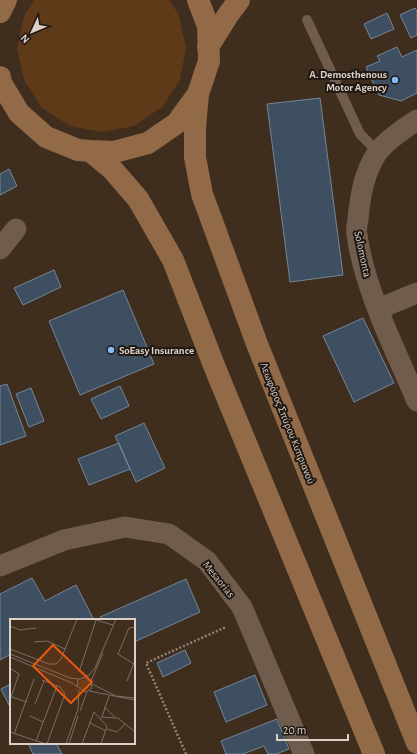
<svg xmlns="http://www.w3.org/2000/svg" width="417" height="754" font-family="'Alegreya Sans',sans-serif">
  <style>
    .green { fill: #5e3a19 }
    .building { fill: #3d4f60; stroke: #74879a }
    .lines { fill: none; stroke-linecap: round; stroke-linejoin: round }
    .path { stroke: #918276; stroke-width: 2.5; stroke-dasharray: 2 2; stroke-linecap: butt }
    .lane { stroke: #705c4c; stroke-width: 10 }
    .street { stroke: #705c4c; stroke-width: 21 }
    .primary { stroke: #926a48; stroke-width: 22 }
    .poi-dot { fill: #7fbdfa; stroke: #1f1711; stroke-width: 1.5 }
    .labels { text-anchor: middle; stroke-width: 4; stroke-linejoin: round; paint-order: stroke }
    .poi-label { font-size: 11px; font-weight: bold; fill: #dbcfc6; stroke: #1f1711; text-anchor: end }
    .street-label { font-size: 11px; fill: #dbcfc6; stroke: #1f1711 }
    .inset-road { fill: none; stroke: #7d6e61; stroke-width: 1 }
    .view { fill: #e8590c; fill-opacity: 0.15; stroke: #e8590c; stroke-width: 2 }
    .inset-edge { fill: none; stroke: #dbcfc6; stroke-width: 2 }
  </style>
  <rect width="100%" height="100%" fill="#3f2d1e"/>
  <path class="green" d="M34,0H169L179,15L186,48L180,80L162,107L134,126L102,132L70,126L42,108L24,80L17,48L24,16Z"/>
  <path class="building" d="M415,8L417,11V35L411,38L400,15Z
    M387,13L394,29L371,39L364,24Z
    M397,47L402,57L417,50V93L401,101L379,95L366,67L380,61L377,56Z
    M320,98L343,275L290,282L267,104Z
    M9,169L17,186L0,195V174Z
    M54,270L61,287L23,305L14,288Z
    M123,290L154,364L80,395L49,321Z
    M363,318L394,383L354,402L323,336Z
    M7,384L26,436L0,445V386Z
    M120,386L129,406L101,419L91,399Z
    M31,388L44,421L29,427L16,394Z
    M144,423L165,468L136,482L115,436Z
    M119,443L130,469L89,485L78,459Z
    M32,578L45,601L76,585L94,620H11V654L0,660V594Z
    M186,579L200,612L134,642V620H102L100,617Z
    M185,650L191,663L163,677L157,663Z
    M255,675L267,705L226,722L214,692Z
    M11,684V709L1,689Z
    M277,719L289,749L276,754H268L264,746L243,754H226L221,741Z
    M28,743H56L62,754H33Z"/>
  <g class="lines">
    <path class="path" d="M186,754L146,663L226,627"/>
    <path class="lane" d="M307,20L360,134L378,152"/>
    <path class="street" d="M417,120C405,128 385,141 377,153C364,173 360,196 358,220C357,224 356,230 357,235C365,291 395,349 417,401
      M0,249L16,229
      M378,309L417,293
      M0,566L64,540L125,527L169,534L207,561L242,607L304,754"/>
    <path class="primary" d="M0,12L6,0
      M208,47L228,15L239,0
      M0,77L1,83L19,113L46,137L78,150L90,151L114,152L148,143L177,123L198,94L209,61L208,26L198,0
      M198,94L195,128V157L202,194L257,344L417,743
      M90,151L112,169L138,199L173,260L215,368L374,754"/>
  </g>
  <g class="poi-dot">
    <circle cx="395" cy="80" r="4"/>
    <circle cx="111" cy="350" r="4"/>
  </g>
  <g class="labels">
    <g class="poi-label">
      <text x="387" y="78">A. Demosthenous<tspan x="387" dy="13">Motor Agency</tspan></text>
      <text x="119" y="354" text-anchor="start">SoEasy Insurance</text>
    </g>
    <g class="street-label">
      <text transform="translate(363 254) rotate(78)" y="4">Solomonta</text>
      <text transform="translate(288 423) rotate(68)" y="4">Λεωφόρος Σπύρου Κυπριανού</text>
      <text transform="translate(219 579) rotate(51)" y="4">Mesaorias</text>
    </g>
  </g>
  <g transform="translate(10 619)">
    <rect width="125" height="125" fill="#3f2d1e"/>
    <path d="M68.5 66a5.5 5.5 0 1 1 11 0a5.5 5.5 0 1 1-11 0Z" fill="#5e3a19"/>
    <path class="inset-road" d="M86,1L103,6M0,7L10,11L26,9M24,23L37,22L55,30M0,30L39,45H46L51,40L67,0M0,35L60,59L69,60M0,38L62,64L75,73L81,70L82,65L74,58M124,45L108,35L119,9L125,8M0,49L9,55L0,81M69,53L86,1M32,61L50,68L55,75L37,125M81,62L93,34M117,62L125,41M82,65L106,77L125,79M67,68L68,61L79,56L85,49L106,0M79,72L125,81M2,78L17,83M25,85L34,62M94,88L105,98M70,92L77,73M20,97L33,103M91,98L108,99L125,113M92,98L99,77M80,104L96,112M97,110L107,113L115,105M0,113L36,125M4,115L24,60M26,122L47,67M56,125L68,90L69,71M59,125L68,97M72,125L84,93L97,107L91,125"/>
    <path class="view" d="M43,26L82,63L61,84L23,47Z"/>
    <rect width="125" height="125" class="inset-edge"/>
  </g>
  <g transform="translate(32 32) rotate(226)" stroke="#1f1711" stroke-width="3" paint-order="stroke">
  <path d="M0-3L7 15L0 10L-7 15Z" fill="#dbcfc6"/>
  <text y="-6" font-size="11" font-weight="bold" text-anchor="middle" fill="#dbcfc6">N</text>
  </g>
  <path d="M277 734v6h71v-6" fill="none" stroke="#dbcfc6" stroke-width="2"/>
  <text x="283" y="734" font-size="12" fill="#dbcfc6" stroke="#1f1711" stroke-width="3" paint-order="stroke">20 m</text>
</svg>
